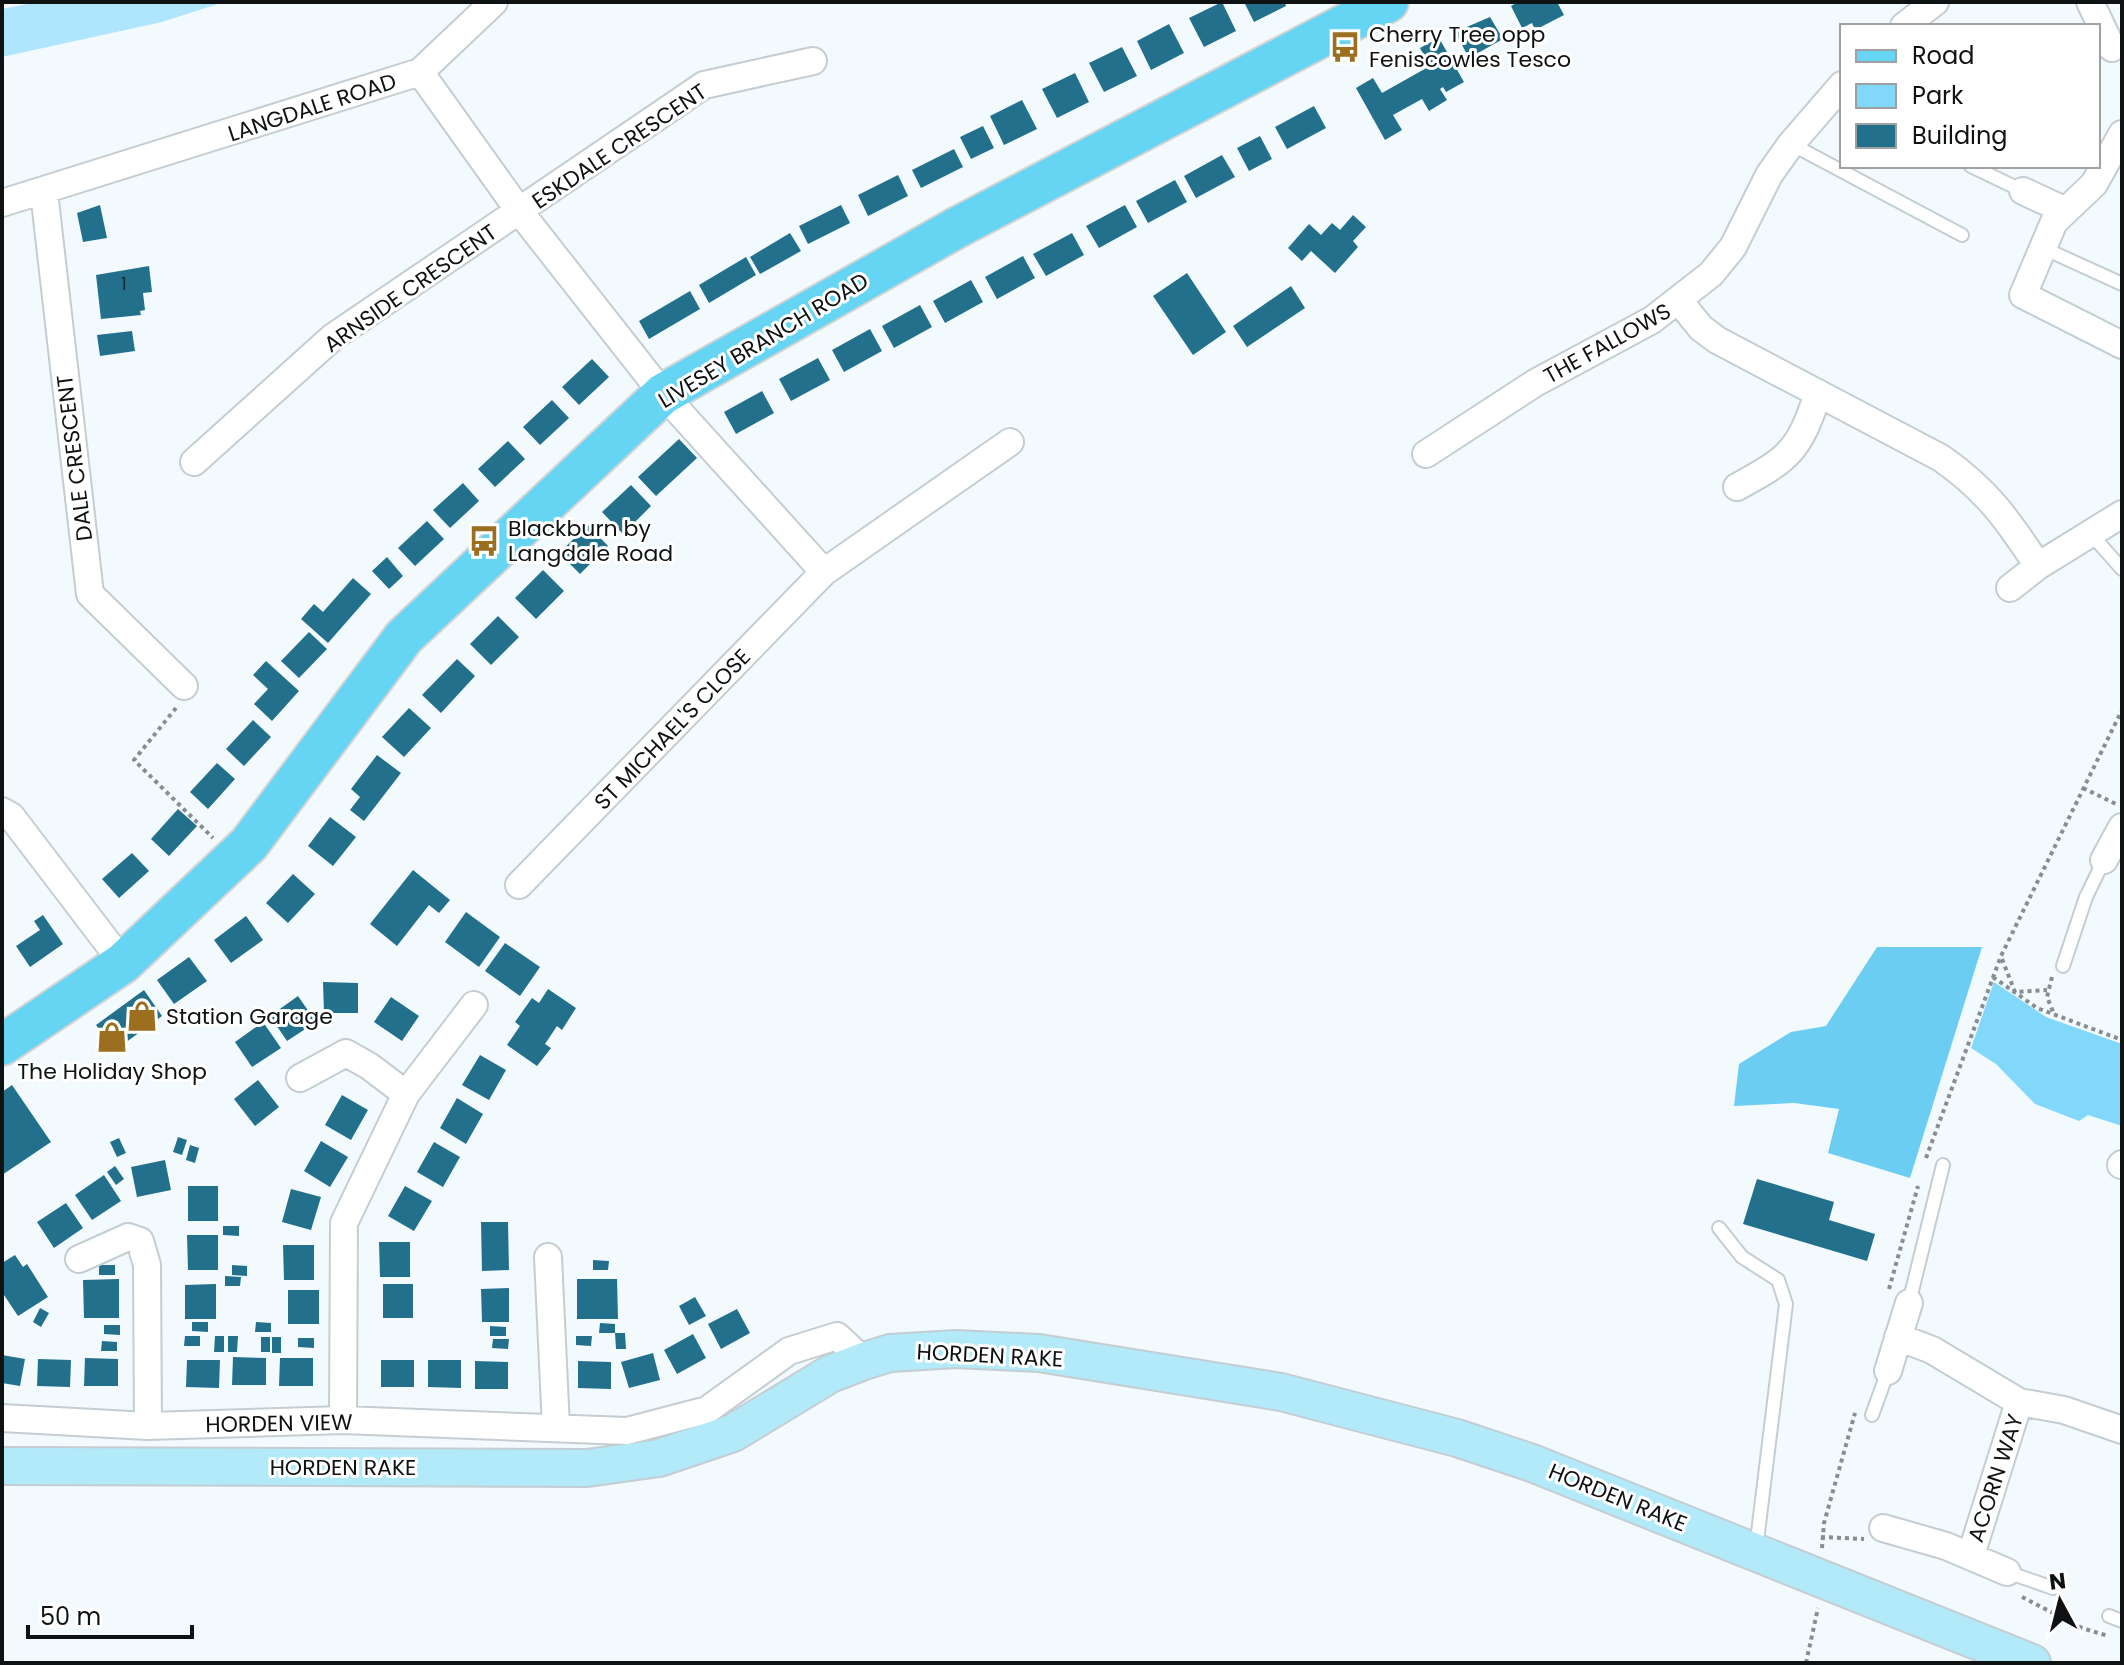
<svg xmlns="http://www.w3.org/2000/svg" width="2124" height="1665" font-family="Poppins,sans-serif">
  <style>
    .green { fill: #81d8fb }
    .forest { fill: #6ccdf3 }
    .water { fill: #b0e6fd }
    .building { fill: #23708c }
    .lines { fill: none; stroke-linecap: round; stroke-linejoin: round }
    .lane-casing { stroke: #c4cdd2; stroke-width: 16 }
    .street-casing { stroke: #c4cdd2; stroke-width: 30 }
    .secondary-casing { stroke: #c4cdd2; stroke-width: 40 }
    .primary-casing { stroke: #d4d4d5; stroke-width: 44 }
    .path { stroke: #878d90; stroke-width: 4; stroke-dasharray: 4 4; stroke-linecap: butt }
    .lane { stroke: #fff; stroke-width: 12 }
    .street { stroke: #fff; stroke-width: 26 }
    .secondary { stroke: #b2eaf9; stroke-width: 36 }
    .primary { stroke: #66d5f4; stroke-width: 40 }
    .labels { text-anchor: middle; stroke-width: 6; stroke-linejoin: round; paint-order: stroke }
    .number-label { font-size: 18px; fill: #142a31 }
    .poi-label { font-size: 22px; fill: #0f1213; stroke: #fff; text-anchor: start }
    .street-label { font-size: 22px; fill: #0f1213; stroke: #fff }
  </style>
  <rect width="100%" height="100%" fill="#f2fafe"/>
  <path class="green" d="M1994,982L2046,1017L2122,1044V1126L2088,1115L2079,1121L2035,1104L1996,1064L1971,1048Z"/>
  <path class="forest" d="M1877,947H1982L1910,1178L1828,1153L1839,1109L1794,1103L1734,1106L1739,1064L1791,1032L1826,1026Z"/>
  <path class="water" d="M37,2H224L162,22L2,57V9Z"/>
  <path class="building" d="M1222,2L1236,31L1204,47L1189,18Z
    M1244,2H1285L1286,6L1254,22Z
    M1518,2H1557L1564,15L1535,30L1532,23L1522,28L1511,6Z
    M1490,17L1503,39L1469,58L1455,32Z
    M1169,24L1184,53L1151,70L1137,41Z
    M1439,38L1464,82L1446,92L1443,87L1440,89L1447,100L1429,111L1422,99L1393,115L1402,130L1385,140L1356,88L1373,78L1382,93L1430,66L1420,48Z
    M1122,47L1137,76L1104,92L1089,63Z
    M1075,73L1089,102L1057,118L1042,89Z
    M1022,100L1037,129L1004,145L990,116Z
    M1314,106L1326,128L1287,149L1275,127Z
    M983,126L994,148L971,159L960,137Z
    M1260,136L1272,159L1249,171L1237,148Z
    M954,149L963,167L921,188L912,170Z
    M1222,155L1235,177L1196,198L1184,176Z
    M898,175L908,196L868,216L858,195Z
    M1175,180L1187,202L1148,223L1136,201Z
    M100,205L107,238L83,242L77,213Z
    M841,205L850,223L808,244L799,226Z
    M1125,205L1137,227L1099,248L1086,226Z
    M1353,215L1366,227L1353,241L1358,247L1335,273L1311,251L1302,261L1288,248L1309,224L1321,235L1332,223L1340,230Z
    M790,233L801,251L760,274L750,257Z
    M1072,233L1084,255L1046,276L1033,254Z
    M1023,256L1035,278L997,299L985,277Z
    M746,257L756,275L709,303L699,285Z
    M149,266L152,292L143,293L145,310L140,311L141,315L101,319L96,275Z
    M1187,273L1226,332L1193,355L1153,296Z
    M971,280L983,302L945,323L933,301Z
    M1291,286L1305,308L1247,347L1233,326Z
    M690,291L700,309L649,339L639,321Z
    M920,305L932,327L894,348L882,326Z
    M870,329L882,351L844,372L832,350Z
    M132,331L135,351L100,356L97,335Z
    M818,358L830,380L791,401L779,379Z
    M592,359L609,377L579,405L562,387Z
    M762,391L774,413L736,434L724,412Z
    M552,400L569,418L540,445L523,427Z
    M679,439L697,458L656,496L638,477Z
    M508,441L525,459L495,487L478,469Z
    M463,483L479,501L450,528L433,510Z
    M631,485L651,506L623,534L602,512Z
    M427,521L444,539L415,566L398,548Z
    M588,525L608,546L580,574L559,553Z
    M387,557L403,576L389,589L372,571Z
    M543,570L564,591L536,619L515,598Z
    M353,578L371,594L328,643L301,619L314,604L323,612Z
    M498,616L519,637L491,665L470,644Z
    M309,632L327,649L299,678L281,661Z
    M457,659L475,676L441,713L422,695Z
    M266,661L299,691L272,721L254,704L268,689L253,675Z
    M409,708L431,728L404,757L382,737Z
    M253,720L271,737L244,766L226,749Z
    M377,755L401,773L364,821L350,810L360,797L351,789Z
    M217,763L235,779L208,809L190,792Z
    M178,809L197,826L169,856L151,839Z
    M330,817L356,837L333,866L308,846Z
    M132,853L149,871L119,898L102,879Z
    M413,870L450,900L439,913L429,905L397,946L370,924Z
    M293,874L315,894L288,923L266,903Z
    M466,912L500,937L479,967L445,942Z
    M43,915L63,944L30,967L16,946L40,930L34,921Z
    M246,916L263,940L231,963L214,940Z
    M505,943L540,967L520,996L485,971Z
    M189,957L207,981L174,1004L157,980Z
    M323,982L358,983V1013H324Z
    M548,989L576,1008L562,1030L557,1026L545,1044L551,1048L537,1066L507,1045L520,1026L515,1022L532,998L539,1003Z
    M144,990L162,1016L114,1051L96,1025Z
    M298,996L316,1022L287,1041L270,1016Z
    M391,997L419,1016L402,1041L374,1022Z
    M263,1022L281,1048L252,1067L235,1042Z
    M480,1055L506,1070L489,1100L462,1085Z
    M258,1080L279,1107L255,1126L234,1099Z
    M12,1085L51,1142L2,1175V1092Z
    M342,1095L368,1110L351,1140L325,1125Z
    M457,1098L483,1114L466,1144L440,1128Z
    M178,1137L187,1140L182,1155L173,1152Z
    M119,1138L126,1153L117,1157L110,1142Z
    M321,1141L348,1157L330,1187L304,1171Z
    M434,1142L460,1157L443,1187L417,1172Z
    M190,1145L199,1148L195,1163L186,1160Z
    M165,1160L171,1190L137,1197L131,1167Z
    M115,1166L124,1179L116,1185L107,1172Z
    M104,1175L121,1201L92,1220L75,1195Z
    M1757,1179L1834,1202L1829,1220L1875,1234L1867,1261L1743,1224Z
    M188,1186H218V1221H188Z
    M405,1186L432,1201L414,1231L388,1216Z
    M291,1189L321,1197L311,1230L282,1222Z
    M66,1203L83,1228L54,1248L37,1222Z
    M481,1222H508L509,1270L482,1271Z
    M223,1226H239V1236L223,1235Z
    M187,1235H218V1270H188Z
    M379,1242H410V1277H380Z
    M283,1245H314V1280H284Z
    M15,1255L23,1267L27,1264L48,1297L18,1316L2,1292V1263Z
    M593,1260L609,1261L608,1270H593Z
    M99,1265H115V1275H99Z
    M232,1265L247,1266V1276L232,1275Z
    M225,1276L241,1277L240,1286H225Z
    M119,1279V1318H84L83,1280Z
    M577,1279H617L618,1319H577Z
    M216,1284V1319H185V1285Z
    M383,1284H413V1318H383Z
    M509,1288V1322H482L481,1289Z
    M288,1290H319V1324H288Z
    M695,1297L706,1316L689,1325L679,1306Z
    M40,1308L49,1313L41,1327L33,1322Z
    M737,1309L750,1333L721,1349L708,1324Z
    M192,1322H208V1332L192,1331Z
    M256,1322L271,1323V1332H255Z
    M600,1323L615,1324V1333H599Z
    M104,1325H120V1335L104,1334Z
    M490,1326L506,1327V1336H490Z
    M615,1333H625L626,1349H616Z
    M693,1334L706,1358L677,1374L664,1350Z
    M185,1336H200V1346H184Z
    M215,1336H224V1352H214Z
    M228,1336H238L237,1352H228Z
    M576,1336H592L591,1346L576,1345Z
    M261,1337H270V1352H261Z
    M272,1337H281V1353H272Z
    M298,1338H314V1348L298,1347Z
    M493,1339H509L508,1349L492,1348Z
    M102,1341L117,1342V1351H101Z
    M653,1353L660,1380L629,1388L621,1362Z
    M2,1355L25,1359L20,1386L2,1383Z
    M233,1357L266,1358V1385H232Z
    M85,1358L118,1359V1386H84Z
    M280,1358H313V1386H279Z
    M38,1359L71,1360L70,1387L37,1386Z
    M187,1360H220L219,1388L186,1387Z
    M381,1360H414V1387H381Z
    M428,1360H461V1388L428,1387Z
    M475,1361L508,1362V1389H475Z
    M578,1361L611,1362V1389L578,1388Z"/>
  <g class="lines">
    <defs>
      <path id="lane" d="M1791,144L1962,235
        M1971,166L2023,191
        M2043,248L2122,284
        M2090,533L2122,569
        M2063,966L2086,897L2104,860
        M1719,1228L1742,1257L1778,1280L1786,1304L1756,1549
        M1909,1303L1943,1165
        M1872,1415L1888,1371
        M2007,1572L2053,1588
        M2109,1616L2122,1621"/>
      <path id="street" d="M2090,2L2112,48
        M1904,26L1935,2
        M420,72L494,2
        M2122,134L2094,184L2054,222L2023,295L2122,345
        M2023,191L2064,210
        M44,192L90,594L184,686
        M2,203L420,72L520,212L663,394L824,572
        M1680,302L1701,328L1717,340L1941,458C1987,490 2008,520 2038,566
        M1426,454L1535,383L1652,320L1711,274L1733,247L1769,175L1791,144L1842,85
        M194,462L333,337L704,85L813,61
        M1737,487C1790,458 1798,452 1818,394
        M2010,588L2038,566L2122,514
        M2,811L11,816L123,963
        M2104,860L2122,827
        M519,885L824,572L1010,442
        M300,1078L346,1053L369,1066L406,1094
        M2121,1165L2122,1164
        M548,1257L556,1428
        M79,1259L128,1237L140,1241L147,1265L148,1426
        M1898,1337L1932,1350L2019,1402L2064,1410L2122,1430
        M1888,1371L1909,1303
        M2,1418L148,1426L343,1420L627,1431L707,1410L789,1351L837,1336L864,1361
        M343,1420L344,1223L406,1094L474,1005
        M1883,1528L1946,1546L2007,1572
        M1971,1555L2019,1402"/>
      <path id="secondary" d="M2,1466L587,1468L659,1458L733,1433L830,1374L864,1361L890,1353L956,1349L1039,1353L1281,1392L1457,1438L1532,1463L2032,1663"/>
      <path id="primary" d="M2,1045L123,963L249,844L404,637L663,394L958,227L1388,2"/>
    </defs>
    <use href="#lane" class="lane-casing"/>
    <use href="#street" class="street-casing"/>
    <use href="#secondary" class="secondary-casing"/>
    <use href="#primary" class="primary-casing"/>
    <path class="path" d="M176,708L134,760L213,838
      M2083,788L2116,804
      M2002,959L2015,992L2047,990
      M1993,977L2037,1008L2122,1040
      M2052,977L2047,997L2054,1014
      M1926,1158L2001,956L2122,710
      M1889,1289L1918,1186
      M1821,1537L1864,1539
      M1822,1548L1824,1523L1855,1413
      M2022,1597L2082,1628L2108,1636
      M1806,1663L1818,1608"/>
    <use href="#lane" class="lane"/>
    <use href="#street" class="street"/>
    <use href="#secondary" class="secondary"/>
    <use href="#primary" class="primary"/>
  </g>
  <defs>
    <symbol id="bus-bare" viewBox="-9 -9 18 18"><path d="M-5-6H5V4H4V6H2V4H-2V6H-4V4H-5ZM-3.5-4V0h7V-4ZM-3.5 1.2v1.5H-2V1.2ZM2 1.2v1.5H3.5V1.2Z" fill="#9c6e1f" stroke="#fff" stroke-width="2.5" paint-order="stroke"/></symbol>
    <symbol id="shop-bare" viewBox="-9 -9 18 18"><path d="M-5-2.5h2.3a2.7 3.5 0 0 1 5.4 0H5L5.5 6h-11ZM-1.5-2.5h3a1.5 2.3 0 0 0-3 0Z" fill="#9c6e1f" stroke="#fff" stroke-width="2.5" paint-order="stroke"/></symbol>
  </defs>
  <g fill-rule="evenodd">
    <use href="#bus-bare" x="1323" y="25" width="44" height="44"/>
    <use href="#bus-bare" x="462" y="519" width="44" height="44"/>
    <use href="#shop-bare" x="120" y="994" width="44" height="44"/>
    <use href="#shop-bare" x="90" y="1015" width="44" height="44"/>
  </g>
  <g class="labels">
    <g class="number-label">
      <text x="124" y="290">1</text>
    </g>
    <g class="poi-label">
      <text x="1369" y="42">Cherry Tree opp<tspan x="1369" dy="25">Feniscowles Tesco</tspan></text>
      <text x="508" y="536">Blackburn by<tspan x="508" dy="25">Langdale Road</tspan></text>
      <text x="166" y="1024">Station Garage</text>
      <text x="112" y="1079" text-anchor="middle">The Holiday Shop</text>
    </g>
    <g class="street-label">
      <text transform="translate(312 107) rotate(-18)" y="8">LANGDALE ROAD</text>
      <text transform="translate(619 146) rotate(-34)" y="8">ESKDALE CRESCENT</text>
      <text transform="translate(410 288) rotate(-35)" y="8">ARNSIDE CRESCENT</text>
      <text transform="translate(763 340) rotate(-31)" y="8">LIVESEY BRANCH ROAD</text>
      <text transform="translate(1607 343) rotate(-29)" y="8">THE FALLOWS</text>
      <text transform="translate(74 458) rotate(-97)" y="8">DALE CRESCENT</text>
      <text transform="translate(672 729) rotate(-46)" y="8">ST MICHAEL'S CLOSE</text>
      <text transform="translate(990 1355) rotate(3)" y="8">HORDEN RAKE</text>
      <text transform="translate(279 1423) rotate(-1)" y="8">HORDEN VIEW</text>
      <text x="343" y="1475">HORDEN RAKE</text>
      <text transform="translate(1995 1478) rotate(-72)" y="8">ACORN WAY</text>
      <text transform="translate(1618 1497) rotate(22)" y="8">HORDEN RAKE</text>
    </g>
  </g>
  <rect width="2124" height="1665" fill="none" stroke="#0f1213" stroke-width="8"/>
  <rect x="1840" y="24" width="260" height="144" fill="#ffffff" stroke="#9fa0a1" stroke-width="2"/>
  <rect x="1856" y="50" width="40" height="12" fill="#66d5f4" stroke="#9fa0a1" stroke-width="2"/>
  <text x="1912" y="64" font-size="24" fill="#0f1213">Road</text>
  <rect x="1856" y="84" width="40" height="24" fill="#81d8fb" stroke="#9fa0a1" stroke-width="2"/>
  <text x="1912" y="104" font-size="24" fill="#0f1213">Park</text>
  <rect x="1856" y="124" width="40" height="24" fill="#23708c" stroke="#9fa0a1" stroke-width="2"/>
  <text x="1912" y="144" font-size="24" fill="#0f1213">Building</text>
  <g transform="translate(2060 1601) rotate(353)" stroke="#ffffff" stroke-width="6" paint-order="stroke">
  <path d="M0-6L14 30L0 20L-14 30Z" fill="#0f1213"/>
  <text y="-12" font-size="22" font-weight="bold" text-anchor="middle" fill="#0f1213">N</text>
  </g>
  <path d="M28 1625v12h164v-12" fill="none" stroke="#0f1213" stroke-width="4"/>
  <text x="40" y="1625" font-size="24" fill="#0f1213" stroke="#ffffff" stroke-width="6" paint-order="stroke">50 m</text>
</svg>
